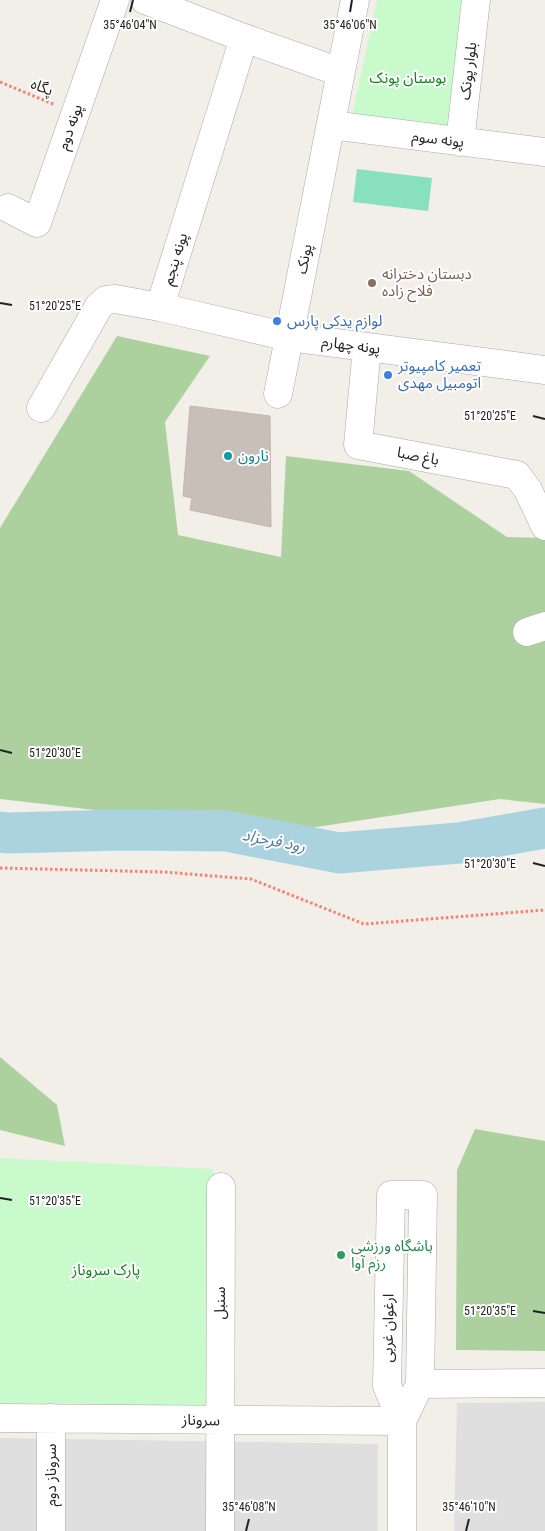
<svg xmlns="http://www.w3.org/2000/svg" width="545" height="1531" font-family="'Roboto Condensed','Noto Sans Arabic',sans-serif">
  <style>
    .residential { fill: #e0dfdf }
    .forest { fill: #add19e }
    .park { fill: #c8facc }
    .pitch { fill: #88e0be }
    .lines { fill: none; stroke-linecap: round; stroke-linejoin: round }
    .river { stroke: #aad3df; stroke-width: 41 }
    .building { fill: #c7bfb8; stroke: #c4b6ab }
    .minor-casing { stroke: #a9a9a9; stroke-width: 29 }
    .path { stroke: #fa8072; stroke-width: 3; stroke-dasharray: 2.5 2.5; stroke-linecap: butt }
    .minor { stroke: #fff; stroke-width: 28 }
    .ticks { fill: none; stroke: #222; stroke-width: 2 }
    .education-dot { fill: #8d6e63; stroke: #fff; stroke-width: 2 }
    .shop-dot { fill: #3f7fe0; stroke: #fff; stroke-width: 2 }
    .culture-dot { fill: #0f9aa8; stroke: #fff; stroke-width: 2 }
    .leisure-dot { fill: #2e9e5b; stroke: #fff; stroke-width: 2 }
    .labels { text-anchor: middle; stroke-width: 4; stroke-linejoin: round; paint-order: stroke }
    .street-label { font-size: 15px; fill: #222; stroke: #fff }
    .park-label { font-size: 15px; fill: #0c8416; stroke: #fff }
    .education-label { font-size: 15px; fill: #785e54; stroke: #fff; text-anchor: start }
    .shop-label { font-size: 15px; fill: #366cbe; stroke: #fff; text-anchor: start }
    .culture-label { font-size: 15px; fill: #0d838f; stroke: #fff; text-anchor: start }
    .leisure-label { font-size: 15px; fill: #27864d; stroke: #fff; text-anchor: start }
    .water-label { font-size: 16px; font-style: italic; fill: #4a7aab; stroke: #fff }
    .ticks-label { font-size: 12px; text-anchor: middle; fill: #222; stroke: #fff; stroke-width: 4; stroke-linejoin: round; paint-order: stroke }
  </style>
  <rect width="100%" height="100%" fill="#f2efe9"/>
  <path class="residential" d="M545,1402V1531H454L457,1403Z
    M0,1438L378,1444V1531H0Z"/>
  <path class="forest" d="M117,336L210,356L165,422L178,535L281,557L286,456L409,471L507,537L545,538V804L500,799L284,832L0,799V528Z
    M0,1057L57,1105L65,1146L0,1130Z
    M475,1129L545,1141V1351L456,1350L457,1170Z"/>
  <path class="park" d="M377,0H462L448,129L351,120Z
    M0,1158L213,1169L208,1411L0,1407Z"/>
  <path class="pitch" d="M357,169L432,178L428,211L353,202Z"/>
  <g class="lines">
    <path class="river" d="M0,832L8,833L122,830L226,831L339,853L459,843L545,828"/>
  </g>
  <path class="building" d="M190,406L270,416L271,527L190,510L192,498L183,496Z"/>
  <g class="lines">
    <defs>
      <path id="minor" d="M145,0L244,38L340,72
        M331,125L545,152
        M460,142L476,0
        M8,208L37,223L115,0
        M160,307L244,38
        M367,347L358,445L517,475L528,490L545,526
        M278,394L355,0
        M41,408L99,306L106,300L115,299L160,307L289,337L545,370
        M527,632L545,626
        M420,1384L545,1383
        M0,1418L402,1421
        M51,1531V1418
        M220,1531L221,1187
        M402,1531V1421L387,1386L391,1195H423L420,1384L402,1421"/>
    </defs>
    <use href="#minor" class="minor-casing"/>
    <path class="path" d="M0,82L53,104
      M0,868L164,872L251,879L364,924L545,910"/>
    <use href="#minor" class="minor"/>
  </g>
  <path class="ticks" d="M130,12L133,0M350,12L352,0M0,303L12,305M533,416L545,419M0,750L12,753M533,863L545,866M0,1198L12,1200M533,1311L545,1313M246,1531L249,1519M466,1531L469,1519"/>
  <circle class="education-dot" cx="372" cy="283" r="5"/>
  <g class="shop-dot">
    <circle cx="277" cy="321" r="5"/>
    <circle cx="388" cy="375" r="5"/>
  </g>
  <circle class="culture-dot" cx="228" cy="456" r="5"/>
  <circle class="leisure-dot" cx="341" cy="1255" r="5"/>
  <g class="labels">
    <g class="street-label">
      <text transform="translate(468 71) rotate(-83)" y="5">بلوار پونک</text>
      <text transform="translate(42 87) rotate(22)" y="5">پگاه</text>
      <text transform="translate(70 127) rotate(-71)" y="5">پونه دوم</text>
      <text transform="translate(438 139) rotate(7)" y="5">پونه سوم</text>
      <text transform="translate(175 259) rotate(-73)" y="5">پونه پنجم</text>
      <text transform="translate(304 259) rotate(-79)" y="5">پونک</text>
      <text transform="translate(351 345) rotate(7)" y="5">پونه چهارم</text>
      <text transform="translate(418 456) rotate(11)" y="5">باغ صبا</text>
      <text transform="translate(220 1303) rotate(-90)" y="5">سنبل</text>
      <text transform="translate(388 1328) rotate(-89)" y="5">ارغوان غربی</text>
      <text transform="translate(201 1420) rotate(1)" y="5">سروناز</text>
      <text transform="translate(51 1475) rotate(-90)" y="5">سروناز دوم</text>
    </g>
    <g class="park-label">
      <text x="408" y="83">بوستان پونک</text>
      <text x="106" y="1275">پارک سروناز</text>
    </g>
    <g class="education-label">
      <text x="382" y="279">دبستان دخترانه<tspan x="382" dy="17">فلاح زاده</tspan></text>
    </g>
    <g class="shop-label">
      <text x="287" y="326">لوازم یدکی پارس</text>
      <text x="398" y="371">تعمیر کامپیوتر<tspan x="398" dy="17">اتومبیل مهدی</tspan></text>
    </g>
    <g class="culture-label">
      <text x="238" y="461">نارون</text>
    </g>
    <g class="leisure-label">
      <text x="351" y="1251">باشگاه ورزشی<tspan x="351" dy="17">رزم آوا</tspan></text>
    </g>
    <g class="water-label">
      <text transform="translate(274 840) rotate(11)" y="6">رود فرحزاد</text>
    </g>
  </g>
  <g class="ticks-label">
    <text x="130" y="29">35°46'04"N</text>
    <text x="350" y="29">35°46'06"N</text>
    <text x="55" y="310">51°20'25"E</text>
    <text x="490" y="420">51°20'25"E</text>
    <text x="55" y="757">51°20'30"E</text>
    <text x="490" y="868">51°20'30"E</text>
    <text x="55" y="1205">51°20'35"E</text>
    <text x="490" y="1315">51°20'35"E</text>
    <text x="249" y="1511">35°46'08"N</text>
    <text x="469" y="1511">35°46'10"N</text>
  </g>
</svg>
